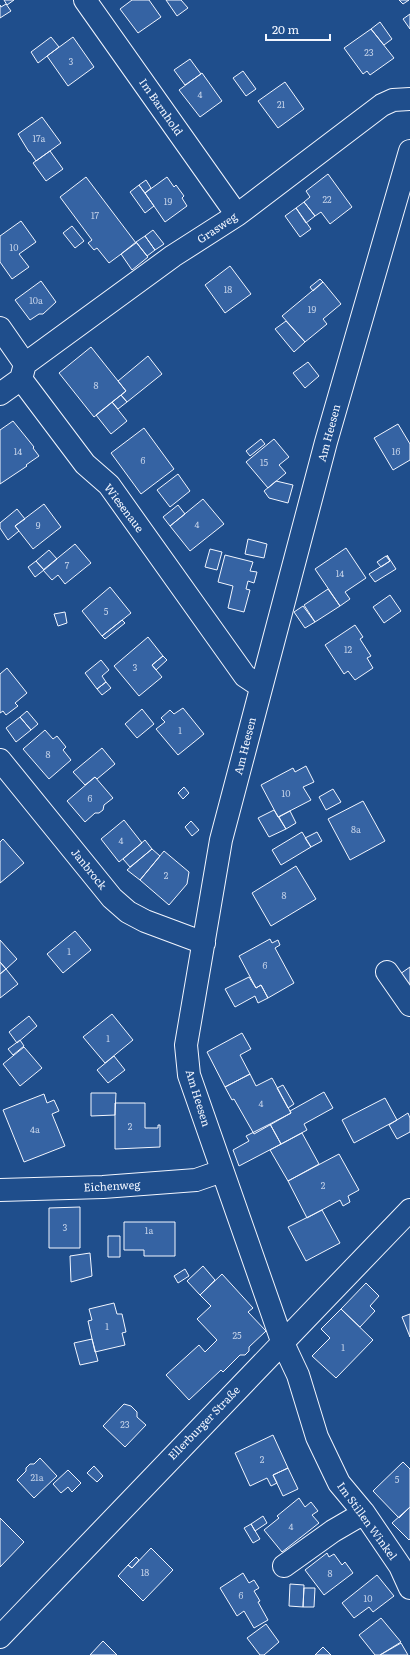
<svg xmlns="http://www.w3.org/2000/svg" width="410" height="1655" font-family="Literata,serif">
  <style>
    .building { fill: #3563a3; stroke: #f2f6ff }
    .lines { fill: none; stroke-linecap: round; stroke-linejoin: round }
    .minor-casing { stroke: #f2f6ff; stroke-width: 24 }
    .minor { stroke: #1f4e8c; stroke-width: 22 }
    .labels { text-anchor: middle; stroke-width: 3; stroke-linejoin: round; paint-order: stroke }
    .number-label { font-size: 9px; fill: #c3d1e8 }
    .street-label { font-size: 11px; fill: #f2f6ff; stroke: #1f4e8c }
  </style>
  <rect width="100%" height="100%" fill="#1f4e8c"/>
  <path class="building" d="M4,0H14L7,5Z
    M132,0H149L161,17L138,33L120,9Z
    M166,0H181L188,8L177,16Z
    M399,0H409L403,4Z
    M6,4L11,11L0,18V5L1,7Z
    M410,14V29L403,19Z
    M380,22L392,39L384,45L371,29Z
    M371,29L394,58L370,75L367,71L363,74L344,48Z
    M51,37L59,47L38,63L31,52Z
    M73,37L94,67L68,86L47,56Z
    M190,59L201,74L185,85L174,70Z
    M243,71L256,89L246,96L233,78Z
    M202,73L222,101L200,117L179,90Z
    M285,82L304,109L278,128L258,101Z
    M42,117L61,143L36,161L30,152H29L18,134Z
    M50,151L63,169L46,181L33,163Z
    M328,174L352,207L330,224L321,212L315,216L304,202L310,197L306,191Z
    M86,177L136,243L109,263L97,248L94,250L88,243L92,240L60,197Z
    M167,177L174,187L176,185L184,196L182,198L187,206L165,222L145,193Z
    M146,180L151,188L145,193L139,185Z
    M139,185L154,206L145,213L130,192Z
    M304,202L315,216L306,223L296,208Z
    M296,208L311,229L300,237L285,216Z
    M21,221L36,242L19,254L29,267L12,279L0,262V236Z
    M72,226L84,241L75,248L63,233Z
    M153,230L164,244L155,250L145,236Z
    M145,236L155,250L147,256L136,242Z
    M136,242L148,257L132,270L121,254Z
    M230,266L251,294L225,313L205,285Z
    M320,279L323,282L313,291L310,287Z
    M41,281L56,302L43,314H39L30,320L15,300Z
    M323,282L341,304L323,319L327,324L305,342L282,316Z
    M286,321L305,342L294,352L275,329Z
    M91,347L126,391L94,417L59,373Z
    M148,356L162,374L127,402L121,395L126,391L118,381Z
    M308,362L319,376L305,388L293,373Z
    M121,395L127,402L118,409L112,402Z
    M112,402L127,421L111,434L96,415Z
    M13,421L34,447L33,448L39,456L26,465L27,466L0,484V430Z
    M398,424L410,444V460L393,470L374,438Z
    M144,428L174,469L141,494L111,453Z
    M261,439L265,444L250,456L246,451Z
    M274,439L289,457L279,465L286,473L268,488L246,462Z
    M178,474L190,491L170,507L157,490Z
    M276,481L293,485L288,503L269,498L264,491Z
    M203,499L224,524L190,551L170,526Z
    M44,504L61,527L33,549L15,526Z
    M178,505L185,514L170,526L163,517Z
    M17,509L25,519L15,526L19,531L8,540L0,528V523Z
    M248,539L267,544L264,558L245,554Z
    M75,544L91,563L65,584L58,575L52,580L43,570Z
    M346,548L366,578L345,592L350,599L340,606L315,569Z
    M210,549L222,552L217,570L205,567Z
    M49,550L57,559L44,570L36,561Z
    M225,555L253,562L250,571L257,572L254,583L248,581L246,589L250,590L244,612L228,608L233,586L218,582Z
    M387,555L396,569L375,582L369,574L390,561Z
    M386,556L390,561L381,567L377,562Z
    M36,561L44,570L35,577L28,567Z
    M110,587L131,613L102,636L82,611Z
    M328,589L340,606L315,622L304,605Z
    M390,595L401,611L384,623L373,607Z
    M303,606L315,622L305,628L294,612Z
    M65,612L67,623L58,626L54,614Z
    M122,620L125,623L105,639L102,636Z
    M355,625L363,637L360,639L371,656L367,658L373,668L355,680L348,671L344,674L325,645Z
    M148,637L163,656L152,665L162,677L139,696L114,666Z
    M163,656L167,660L156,670L152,665Z
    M101,660L109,670L102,676L106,682L97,689L85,673Z
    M7,668L27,693L15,703L18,706L6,715L3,711L0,713V674Z
    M106,682L111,688L102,695L97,689Z
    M183,708L204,734L178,755L156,729L165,722L161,718L170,710L174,714Z
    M142,709L154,724L137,738L125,724Z
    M27,711L38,724L31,730L20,717Z
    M20,717L31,730L16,742L6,728Z
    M45,730L53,739L57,736L66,747L63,750L71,760L49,779L23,749Z
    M102,748L115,764L97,779L95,777L85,785L73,772Z
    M306,766L314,782L303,787L311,800L278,817L261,785L293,768L295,772Z
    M95,777L113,798L104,805L103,810L99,813H95L85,822L67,801Z
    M184,787L189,793L183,799L178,793Z
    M333,789L341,802L326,810L319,797Z
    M363,801L385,841L350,860L328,819Z
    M274,810L286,829L269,837L258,818Z
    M290,811L296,823L286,829L279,817Z
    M124,820L142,843L119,862L101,839Z
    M191,821L199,830L192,836L185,827Z
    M302,832L311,847L281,865L272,850Z
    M317,832L322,841L311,847L305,838Z
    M3,839L24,863L0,883V842Z
    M145,840L152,849L130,867L123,859Z
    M152,849L160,856L140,880L127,870Z
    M164,851L189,872L187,884L169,905L140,880Z
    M296,866L316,899L271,926L252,893Z
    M75,931L91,950L63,973L47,954Z
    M270,939L272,943L278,940L280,945L275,948L294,983L268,998L261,985L256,988L239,956Z
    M0,940L17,959L6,969L0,962Z
    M0,962L6,969L0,974Z
    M410,967V990L400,974Z
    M6,969L18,984L0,998V974Z
    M249,977L256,988L261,985L268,998L258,1003L255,996L235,1007L225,989Z
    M112,1014L133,1040L105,1063L83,1037Z
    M29,1016L37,1026L17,1043L9,1032Z
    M242,1033L251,1049L240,1055L250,1074L225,1087L207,1052Z
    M20,1040L24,1046L13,1055L8,1049Z
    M24,1047L42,1068L20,1086L3,1064Z
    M114,1056L125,1070L108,1083L97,1070Z
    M250,1074L256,1086L272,1078L291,1113L254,1134L234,1099L232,1100L225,1087Z
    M283,1085L294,1104L288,1108L277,1088Z
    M324,1092L333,1108L304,1124L307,1130L281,1144L270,1124L291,1113L290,1111Z
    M91,1093H116L115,1115L91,1116Z
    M44,1094L47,1103L54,1100L59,1111L52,1114L65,1146L24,1162L3,1110Z
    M385,1098L397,1120L354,1143L342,1120Z
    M115,1103H145V1128H158V1125H160V1147L115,1149Z
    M408,1113L410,1118V1132L397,1139L389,1125Z
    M270,1124L281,1144L239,1166L233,1150L249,1141L246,1136Z
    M302,1133L319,1164L288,1181L270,1150Z
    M339,1154L359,1190L348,1196L350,1202L343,1206L340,1200L307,1218L288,1181Z
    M80,1207V1248H49V1208Z
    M322,1210L340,1243L306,1261L288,1227Z
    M124,1222H175V1256H144V1250H124Z
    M108,1236H120V1257H108Z
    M90,1253L92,1276L71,1282L70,1256Z
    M203,1266L215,1280L200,1295L187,1281Z
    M185,1269L189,1276L178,1283L174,1276Z
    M222,1274L253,1308L248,1312L266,1331L249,1347V1351L245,1355H240L223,1372L221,1370L189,1400L166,1375L199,1345L205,1352L217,1340L197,1319L211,1306L200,1295Z
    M366,1283L379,1296L370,1306L375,1311L360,1327L341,1309Z
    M114,1303L117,1314H122L126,1332L122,1333L125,1345L95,1352L88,1321L92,1320L89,1309Z
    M341,1309L373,1340L336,1378L312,1356L330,1338L321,1329Z
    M410,1314V1337L402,1317Z
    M92,1339L98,1361L80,1365L74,1343Z
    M124,1404L131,1406L137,1412V1417L146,1425L125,1447L103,1426Z
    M273,1435L288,1468L273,1475L277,1483L271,1486L267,1478L250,1486L235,1453Z
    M40,1458L57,1476L34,1498L17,1480L26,1471V1468L30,1464H34Z
    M403,1462L410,1469V1507L399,1518L373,1491Z
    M94,1466L103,1476L97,1482L87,1473Z
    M288,1468L298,1489L283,1496L273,1475Z
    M68,1470L81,1483L72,1492L68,1487L61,1493L53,1484Z
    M299,1498L305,1507L311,1502L318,1511L312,1515L319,1523L282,1552L264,1530L279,1518L277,1516Z
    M410,1507V1539L409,1540L392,1523Z
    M263,1516L267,1523L255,1531L251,1524Z
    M0,1518L24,1542L0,1567Z
    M251,1524L260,1539L253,1543L244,1528Z
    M151,1548L173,1570L143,1601L118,1576L128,1565L132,1568Z
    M327,1553L329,1557L334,1554L342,1565L345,1562L353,1573L324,1595L305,1570Z
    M136,1557L139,1560L132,1568L128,1565Z
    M243,1573L249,1583L254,1580L259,1588L254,1591L260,1601L258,1602L268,1620L254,1628L244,1611L237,1616L220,1588Z
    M377,1575L394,1596L373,1612L369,1607L354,1618L342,1603Z
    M290,1584L304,1585L303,1607L289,1606Z
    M304,1588H315L314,1607H303Z
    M381,1618L401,1642L380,1655H375L359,1635Z
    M266,1624L279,1642L264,1655H260L247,1638Z
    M103,1641L117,1655H90Z
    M401,1643L408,1655H380Z
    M323,1647L331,1655H315Z"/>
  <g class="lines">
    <defs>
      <path id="minor" d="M85,0L237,215
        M410,151L326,442L221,840L186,1045L189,1075L282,1341L298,1375L317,1437L339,1483L364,1513L400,1566L410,1588
        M0,328L25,364L21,379L85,464L109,485L245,676L260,686
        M25,364L173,256L237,215L382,105L393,100L410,99
        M0,394L21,379
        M0,760L112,898L128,912L145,921L204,943
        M387,972L410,1005
        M0,1190L103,1187L196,1180L222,1171
        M284,1566L333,1531L364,1513
        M0,1637L410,1210"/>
    </defs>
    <use href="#minor" class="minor-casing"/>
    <use href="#minor" class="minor"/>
  </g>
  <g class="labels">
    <g class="number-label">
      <text x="369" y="56">23</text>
      <text x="71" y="65">3</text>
      <text x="200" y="98">4</text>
      <text x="281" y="108">21</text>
      <text x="39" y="142">17a</text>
      <text x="327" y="203">22</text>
      <text x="168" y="205">19</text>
      <text x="95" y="219">17</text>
      <text x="14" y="251">10</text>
      <text x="228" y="293">18</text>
      <text x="36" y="304">10a</text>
      <text x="312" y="313">19</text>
      <text x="96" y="389">8</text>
      <text x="18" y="455">14</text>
      <text x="396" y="455">16</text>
      <text x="143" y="464">6</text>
      <text x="264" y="466">15</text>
      <text x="197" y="528">4</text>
      <text x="38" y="529">9</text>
      <text x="67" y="569">7</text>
      <text x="340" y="577">14</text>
      <text x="106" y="615">5</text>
      <text x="348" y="653">12</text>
      <text x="135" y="671">3</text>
      <text x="180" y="734">1</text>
      <text x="48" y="758">8</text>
      <text x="286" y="797">10</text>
      <text x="90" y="802">6</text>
      <text x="356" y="833">8a</text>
      <text x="121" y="844">4</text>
      <text x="166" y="879">2</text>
      <text x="284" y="899">8</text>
      <text x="69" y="955">1</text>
      <text x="265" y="969">6</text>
      <text x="108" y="1042">1</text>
      <text x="261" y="1107">4</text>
      <text x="130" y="1130">2</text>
      <text x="35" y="1133">4a</text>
      <text x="323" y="1189">2</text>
      <text x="65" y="1231">3</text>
      <text x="149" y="1234">1a</text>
      <text x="107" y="1330">1</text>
      <text x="237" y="1339">25</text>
      <text x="343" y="1351">1</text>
      <text x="125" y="1428">23</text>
      <text x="262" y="1463">2</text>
      <text x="37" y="1481">21a</text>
      <text x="397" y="1483">5</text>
      <text x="291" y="1530">4</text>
      <text x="145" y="1576">18</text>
      <text x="330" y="1577">8</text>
      <text x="241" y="1599">6</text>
      <text x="368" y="1602">10</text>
    </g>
    <g class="street-label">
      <text transform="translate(161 107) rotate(55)" y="4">Im Barnhold</text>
      <text transform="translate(217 228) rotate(-34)" y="4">Grasweg</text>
      <text transform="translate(329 433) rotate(-75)" y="4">Am Heesen</text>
      <text transform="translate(124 508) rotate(53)" y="4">Wiesenaue</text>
      <text transform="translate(245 746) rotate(-76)" y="4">Am Heesen</text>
      <text transform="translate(89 869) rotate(51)" y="4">Janbrock</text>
      <text transform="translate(198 1098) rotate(73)" y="4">Am Heesen</text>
      <text transform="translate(112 1186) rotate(-3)" y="4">Eichenweg</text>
      <text transform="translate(204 1423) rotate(-46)" y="4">Ellerburger Straße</text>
      <text transform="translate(367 1521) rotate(54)" y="4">Im Stillen Winkel</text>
    </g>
  </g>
  <path d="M266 34v6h64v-6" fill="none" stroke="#f2f6ff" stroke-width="2"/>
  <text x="272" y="34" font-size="12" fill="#f2f6ff" stroke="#1f4e8c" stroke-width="3" paint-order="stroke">20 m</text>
</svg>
